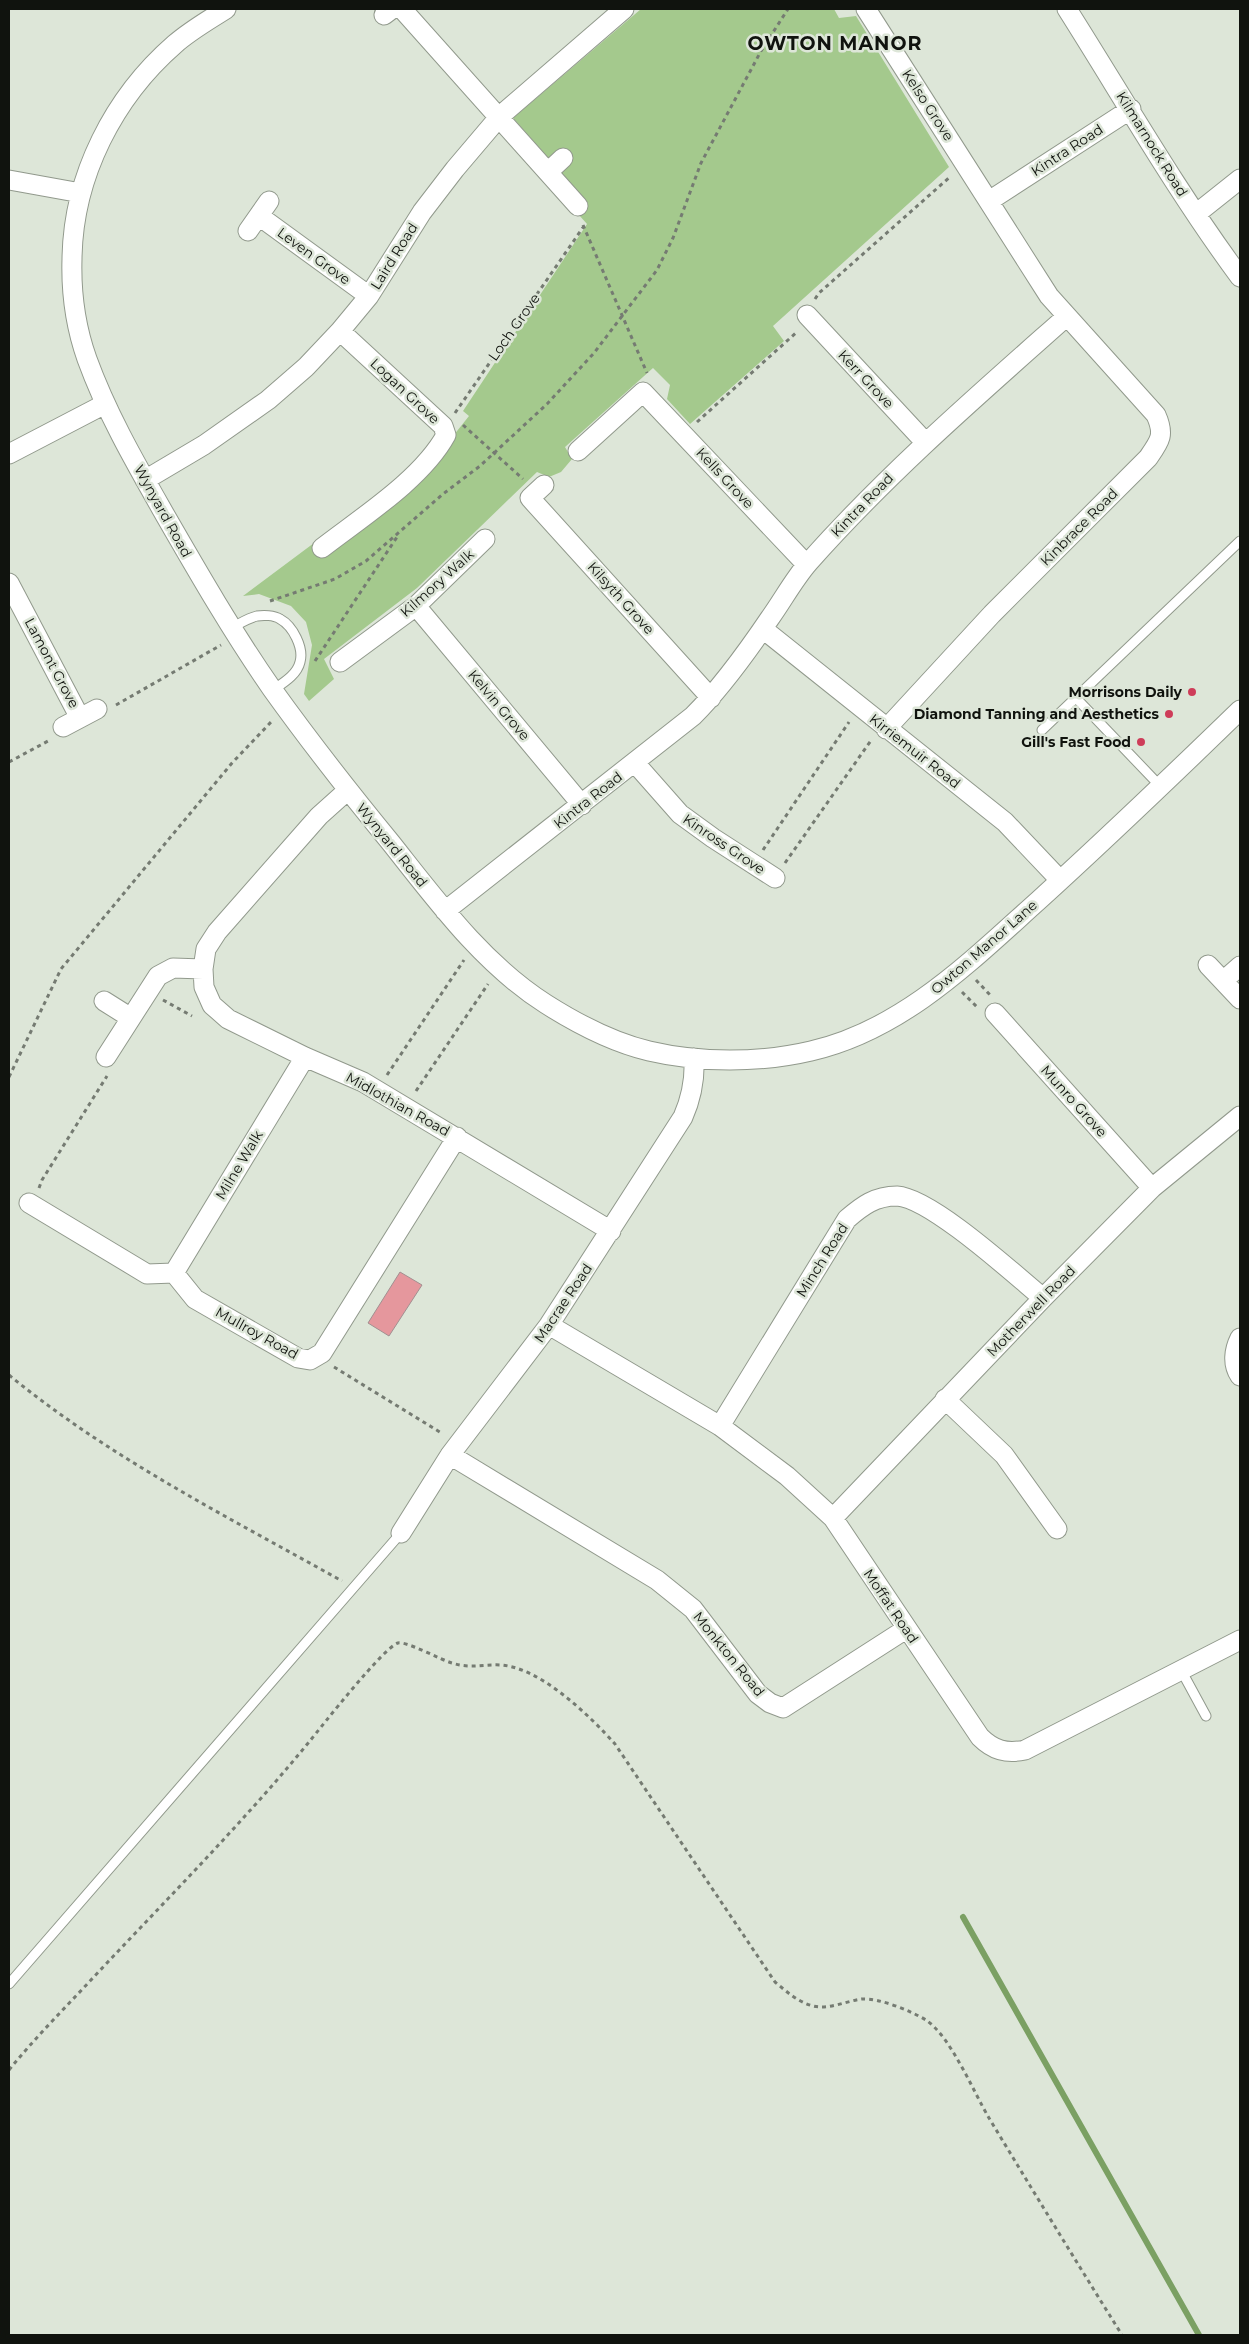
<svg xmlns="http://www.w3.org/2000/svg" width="1249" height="2344" font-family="Montserrat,sans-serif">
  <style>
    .green { fill: #a4c98d }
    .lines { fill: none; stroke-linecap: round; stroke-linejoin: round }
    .stream { stroke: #7ba063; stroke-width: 6 }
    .building { fill: #e5979d; stroke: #a29091 }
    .lane-casing { stroke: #91998c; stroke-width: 11 }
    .street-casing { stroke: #91998c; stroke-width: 21 }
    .path { stroke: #757b72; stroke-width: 3; stroke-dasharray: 4 4; stroke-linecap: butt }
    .lane { stroke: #fff; stroke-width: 9 }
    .street { stroke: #fff; stroke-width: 19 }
    .poi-dot { fill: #ce3d59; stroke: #dde6d8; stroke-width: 2 }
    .labels { text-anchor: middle; stroke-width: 5; stroke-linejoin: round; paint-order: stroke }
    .street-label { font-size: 14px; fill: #10130e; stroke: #dde6d8 }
    .poi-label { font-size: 14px; font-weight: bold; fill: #10130e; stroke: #dde6d8; text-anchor: end }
    .district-label { font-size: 19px; font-weight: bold; letter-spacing: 1px; fill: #10130e; stroke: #dde6d8 }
  </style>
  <rect width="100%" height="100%" fill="#dde6d8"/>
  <path class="green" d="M641,9H834L839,18L856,16L949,167L773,326L784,341L690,424L667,399L670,385L653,368L565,447L572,459L561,472L549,477L537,472L417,588L324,659L334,679L309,701L304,694L312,645L306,622L291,606L259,594L243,596L314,543L322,556L410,490L469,416L463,411L587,224L579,215L588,203L513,118Z"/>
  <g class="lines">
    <path class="stream" d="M963,1917L1199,2335"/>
  </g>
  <path class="building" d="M400,1272L422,1285L389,1336L368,1323Z"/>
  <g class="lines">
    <defs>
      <path id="lane" d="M231,628C239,624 248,618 257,616C263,615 274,615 280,619C293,626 304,648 300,662C297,675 283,683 273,690
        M1076,698L1161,787
        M1042,730L1240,541
        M1181,1670L1206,1716
        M9,1984L401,1533"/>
      <path id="street" d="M226,9C209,20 191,30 175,44C114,97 73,176 72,259C71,292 76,328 87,359C107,414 136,464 165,515C199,574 233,633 272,689C310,742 350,793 391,843C437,901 483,964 546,1004C576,1023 615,1043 649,1051C700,1063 760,1063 811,1051C903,1030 972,960 1039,900C1107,838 1174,774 1240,710
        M402,9L578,206
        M866,9L1049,296L1156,415C1165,435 1160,441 1148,458L992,614L886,729
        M1067,9C1124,99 1177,192 1240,277
        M384,15L392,9
        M548,172L563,158
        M9,180L81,193
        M989,201L1131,109
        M1196,214L1240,179
        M259,216L369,296
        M248,231L269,201
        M807,315L925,442
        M578,451L643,392L806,564
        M9,454L105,404
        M145,480L204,445L268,400L306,367L340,331L369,296L422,212L455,169L500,116L624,9
        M544,485L530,498L711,698
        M322,548C362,517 422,479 446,435L443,426L340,331
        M9,583L80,718
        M416,606L582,805
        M763,629L1005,822L1060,880
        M340,662L416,606L485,539
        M63,727L97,709
        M635,763L680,814L713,838L775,878
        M348,790L319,816L217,932L206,949L203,969L204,987L212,1005L228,1019L305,1057L363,1082L611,1231
        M445,911L693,716C722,687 747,652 770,618C783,600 794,579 809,562C888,473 977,396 1066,317
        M1208,965L1240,999
        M1223,981L1240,966
        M104,1001L131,1018
        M995,1013L1152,1188
        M106,1057L158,976L173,968L203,969
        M29,1203L147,1274L174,1273L195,1299L298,1358L310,1360L322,1353L457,1137
        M174,1273L305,1057
        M549,1325L720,1426L787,1476L833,1518L980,1737C993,1750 1006,1754 1025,1750L1240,1640
        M1240,1338C1234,1350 1232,1364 1240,1376
        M945,1399L1004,1455L1057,1529
        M720,1426L847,1219C862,1206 875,1196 897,1196C931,1198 1014,1274 1043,1298
        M450,1455L657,1580L693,1609L758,1694L770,1703L783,1708L906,1629
        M833,1518L1043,1298L1152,1188L1240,1116
        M401,1533L450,1455L549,1325L683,1117C691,1099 695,1078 694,1058"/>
    </defs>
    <use href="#lane" class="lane-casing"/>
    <use href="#street" class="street-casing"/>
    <path class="path" d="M583,225L647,373
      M815,299L819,293L951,176
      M455,413L584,226
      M697,422L798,331
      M463,425L523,479
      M270,601L335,579L366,561L443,494L480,466L547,404L594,353L657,270L673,238L701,163L761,51L788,9
      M315,661L397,537
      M116,705L221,645
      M9,762L50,740
      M763,850L849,722
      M785,863L872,739
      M976,980L991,996
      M962,992L977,1007
      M163,1000L192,1016
      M387,1075L464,960
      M9,1077L61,969L232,763L272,721
      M416,1091L488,984
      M39,1188L42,1180L107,1076
      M334,1367L443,1434
      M9,1375C110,1458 228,1517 342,1581
      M9,2070C34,2039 63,2010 90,1981C164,1902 241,1825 309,1742C322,1726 384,1647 398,1643C407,1641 441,1660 452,1663C470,1669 484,1664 501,1665C541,1668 590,1716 615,1744L775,1982C787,1992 798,2002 813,2006C829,2010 846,2001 862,1999C880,1998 911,2011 926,2020C951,2037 973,2091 989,2118C1033,2191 1077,2263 1122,2335"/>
    <use href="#lane" class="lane"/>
    <use href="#street" class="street"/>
  </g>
  <g class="poi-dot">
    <circle cx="1192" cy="692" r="5"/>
    <circle cx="1169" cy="714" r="5"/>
    <circle cx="1141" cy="742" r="5"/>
  </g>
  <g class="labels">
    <g class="street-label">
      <text transform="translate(928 105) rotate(57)" y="5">Kelso Grove</text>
      <text transform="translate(1152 144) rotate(58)" y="5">Kilmarnock Road</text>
      <text transform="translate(1067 150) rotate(-33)" y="5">Kintra Road</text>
      <text transform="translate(314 256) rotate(36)" y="5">Leven Grove</text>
      <text transform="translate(394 256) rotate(-58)" y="5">Laird Road</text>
      <text transform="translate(514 327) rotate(-55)" y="5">Loch Grove</text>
      <text transform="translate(866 379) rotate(47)" y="5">Kerr Grove</text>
      <text transform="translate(405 391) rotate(43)" y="5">Logan Grove</text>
      <text transform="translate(725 478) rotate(47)" y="5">Kells Grove</text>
      <text transform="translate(862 505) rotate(-46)" y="5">Kintra Road</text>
      <text transform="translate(163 511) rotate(61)" y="5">Wynyard Road</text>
      <text transform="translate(1079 527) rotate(-45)" y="5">Kinbrace Road</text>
      <text transform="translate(437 583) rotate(-42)" y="5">Kilmory Walk</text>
      <text transform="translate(621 598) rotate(48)" y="5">Kilsyth Grove</text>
      <text transform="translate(52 663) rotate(62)" y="5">Lamont Grove</text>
      <text transform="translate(499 705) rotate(50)" y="5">Kelvin Grove</text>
      <text transform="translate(915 751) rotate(38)" y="5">Kirriemuir Road</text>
      <text transform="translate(588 800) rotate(-38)" y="5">Kintra Road</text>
      <text transform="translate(724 844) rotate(34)" y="5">Kinross Grove</text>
      <text transform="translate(392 845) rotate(51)" y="5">Wynyard Road</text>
      <text transform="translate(984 947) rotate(-41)" y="5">Owton Manor Lane</text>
      <text transform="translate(1074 1101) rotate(48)" y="5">Munro Grove</text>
      <text transform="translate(398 1104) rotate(29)" y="5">Midlothian Road</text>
      <text transform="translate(239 1165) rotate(-59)" y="5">Milne Walk</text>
      <text transform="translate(822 1260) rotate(-58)" y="5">Minch Road</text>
      <text transform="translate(563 1303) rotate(-56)" y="5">Macrae Road</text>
      <text transform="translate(1031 1311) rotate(-46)" y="5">Motherwell Road</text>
      <text transform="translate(257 1333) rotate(29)" y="5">Mullroy Road</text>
      <text transform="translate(891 1606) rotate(56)" y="5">Moffat Road</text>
      <text transform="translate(729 1654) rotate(51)" y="5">Monkton Road</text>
    </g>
    <g class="poi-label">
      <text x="1182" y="697">Morrisons Daily</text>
      <text x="1159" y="719">Diamond Tanning and Aesthetics</text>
      <text x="1131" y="747">Gill's Fast Food</text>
    </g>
    <g class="district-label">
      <text x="835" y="50">OWTON MANOR</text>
    </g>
  </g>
  <rect width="1249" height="2344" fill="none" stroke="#10130e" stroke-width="20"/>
</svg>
